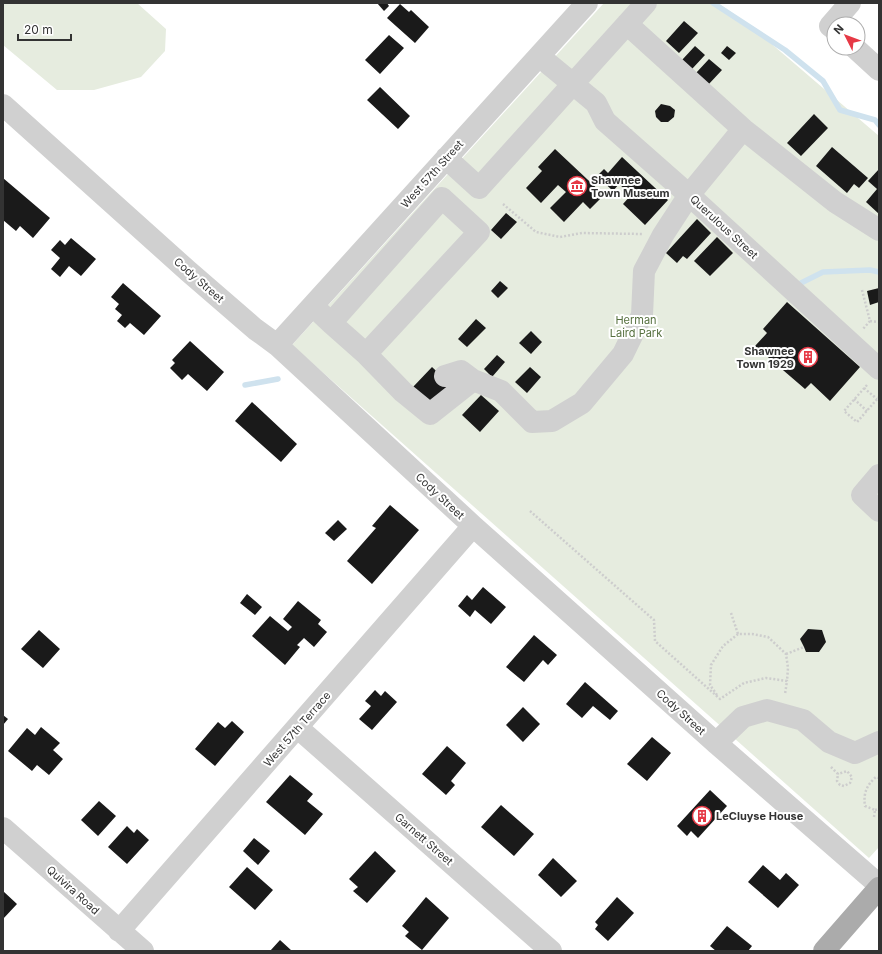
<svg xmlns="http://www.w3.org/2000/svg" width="882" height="954" font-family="Inter,sans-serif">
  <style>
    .green { fill: #e6ecdf }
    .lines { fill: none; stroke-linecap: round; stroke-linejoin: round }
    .stream { stroke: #cfe2ee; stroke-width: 5.5 }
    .building { fill: #1a1a1a }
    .path { stroke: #cdcdcd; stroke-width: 2.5; stroke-dasharray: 2 2; stroke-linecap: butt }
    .minor { stroke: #d0d0d0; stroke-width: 22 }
    .major { stroke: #ababab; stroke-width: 22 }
    .labels { text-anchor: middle; stroke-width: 4; stroke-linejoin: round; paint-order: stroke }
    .street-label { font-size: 11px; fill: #333; stroke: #fff }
    .poi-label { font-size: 11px; font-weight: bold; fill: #333; stroke: #fff; text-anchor: start }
    .park-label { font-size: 11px; fill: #56703f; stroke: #fff }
  </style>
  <rect width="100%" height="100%" fill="#fff"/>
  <path class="green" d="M3,3H137L166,29L165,51L141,77L94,90H57L3,45Z
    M604,3H718L747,23L879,136V847L869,858L292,345Z"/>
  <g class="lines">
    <path class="stream" d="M713,3L785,50L823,81L840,110L875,120L879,125
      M801,283L823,272L870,270L879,272
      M245,385L278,379"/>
  </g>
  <path class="building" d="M377,3H387L389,6L384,11Z
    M400,4L409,12L411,10L429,27L415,43L387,18Z
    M684,21L698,33L679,53L666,41Z
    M389,35L404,48L380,74L365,60Z
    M695,46L705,55L692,69L682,60Z
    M727,46L736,53L729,60L721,53Z
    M709,59L722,70L708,85L696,73Z
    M380,87L410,116L398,129L367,100Z
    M661,104L670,106L675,110L674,117L668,122H661L656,117L655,111Z
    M814,114L828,128L801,156L787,143Z
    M832,147L868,178L859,188L854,184L847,193L816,166Z
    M555,149L604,195L590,209L583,202L564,222L550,208L566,192L558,185L541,203L526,188L542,171L538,167Z
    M622,157L668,200L645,225L623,204L631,195L619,184L613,191L597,176L604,169L608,173Z
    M879,169V214L866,202L877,189L868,181Z
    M3,178L50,218L33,238L20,226L16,231L3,220Z
    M506,213L517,222L501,239L491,230Z
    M697,219L711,233L687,259L683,256L677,263L666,253Z
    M717,237L733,253L710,276L694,261Z
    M71,238L96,259L81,276L69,266L60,277L51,269L60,258L51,250L60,240L65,245Z
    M500,281L508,288L498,298L491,291Z
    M123,283L161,316L144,335L130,323L125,328L117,321L122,315L115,309L119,304L111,297Z
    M879,288V302L870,305L867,291Z
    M787,302L860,367L830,401L811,383L805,389L755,346L767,333L763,329Z
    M476,319L486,328L467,347L458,339Z
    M531,331L542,342L531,354L519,343Z
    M190,341L224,372L207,391L188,374L182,380L170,368L175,363L172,360Z
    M497,355L505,362L492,377L484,369Z
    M432,367L452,386L433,406L413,387Z
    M530,367L541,377L527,393L515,382Z
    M481,395L499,411L480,432L462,415Z
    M252,402L297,444L281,462L235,421Z
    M390,505L419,530L372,584L347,561L376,528L372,526Z
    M338,520L347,529L334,541L325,533Z
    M483,587L506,607L491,624L475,610L470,617L458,606L467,595L472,600Z
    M247,594L262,607L255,615L240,603Z
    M298,601L321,620L318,624L327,632L314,647L304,638L297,645L300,647L285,665L252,636L270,616L288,631L292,627L283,619Z
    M808,629L822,630L826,642L819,652H806L804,647L800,639Z
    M39,630L60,649L43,668L21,649Z
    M534,635L557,655L548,665L543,660L524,682L506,667Z
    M585,682L618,711L610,720L593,706L582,718L566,704Z
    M375,690L381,696L385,691L397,702L372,730L359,719L371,706L365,701Z
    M523,707L540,724L523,742L506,725Z
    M3,715L8,719L3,725Z
    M232,721L244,732L215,766L195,749L218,722L225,728Z
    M41,727L60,743L53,750L63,759L49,775L37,765L32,771L8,751L27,728L35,735Z
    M652,737L671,753L647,781L627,764Z
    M447,746L466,763L451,781L455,785L446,795L422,774Z
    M290,775L313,794L307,801L323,814L305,835L266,802Z
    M710,790L727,806L698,838L691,831L687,836L677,826Z
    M99,801L116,816L98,836L81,820Z
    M501,805L534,834L514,856L481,827Z
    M127,826L134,833L137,829L149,840L127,864L108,847Z
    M254,838L270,851L258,865L243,851Z
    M375,851L396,871L367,903L353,891L358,887L349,879Z
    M553,858L577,881L561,897L538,875Z
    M763,865L780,880L786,873L799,885L778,908L748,882Z
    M247,867L273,890L255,910L229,887Z
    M3,891L17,904L3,919Z
    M426,897L449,918L422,950L405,936L409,932L402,926Z
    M617,897L634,913L608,941L595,929L598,925L595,922Z
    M727,926L752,946L748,951H716L710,946Z
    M280,940L292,951H270Z"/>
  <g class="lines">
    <path class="path" d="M503,204L536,232L560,237L582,233L642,234
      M862,290L870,321L863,329
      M870,321L879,322
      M867,385L844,411L857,422L879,397
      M864,388L877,399
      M854,399L867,411
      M530,511L654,620L655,641L720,699L744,683L766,678L787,681L785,694
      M731,613L738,634H752L768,637L786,654L788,668L787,681
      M786,654L804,647
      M717,695L710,685L711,665L723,646L738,634
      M831,767L838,774L837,781L840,785L844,786L850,783L852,777L847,771L838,774
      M875,810L879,809
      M874,817L875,810L865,806C863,793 867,785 876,777L879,778"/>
    <path class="minor" d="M627,24L743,129
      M834,29L830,26L850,3
      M855,48L879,70
      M539,56L596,103L605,121L689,195L879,369
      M3,105L188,271L255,329L277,345L473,526L716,743L879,885
      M446,158L479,188L646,3
      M313,306L331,323L442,198L479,232L366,354L331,323
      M277,345L587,3
      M366,354L403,392L430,414L473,380L501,391L532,422L552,421L582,403L623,354L642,315L644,271L663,235L689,195L743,129L835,202L879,230
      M445,376L461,371L473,380
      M879,475L862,495L879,511
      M298,728L551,951
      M716,743L743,717L767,710L803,720L829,742L855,753L879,742
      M3,828L143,951
      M119,931L473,526"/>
    <path class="major" d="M824,951L879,888"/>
  </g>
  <defs>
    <symbol id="museum-ring" viewBox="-11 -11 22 22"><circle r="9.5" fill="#fff" stroke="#e63946" stroke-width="1.5"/><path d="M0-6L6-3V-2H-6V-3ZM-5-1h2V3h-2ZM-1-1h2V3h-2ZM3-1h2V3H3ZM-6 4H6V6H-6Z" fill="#e63946"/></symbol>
    <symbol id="building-ring" viewBox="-11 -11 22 22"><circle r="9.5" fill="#fff" stroke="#e63946" stroke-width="1.5"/><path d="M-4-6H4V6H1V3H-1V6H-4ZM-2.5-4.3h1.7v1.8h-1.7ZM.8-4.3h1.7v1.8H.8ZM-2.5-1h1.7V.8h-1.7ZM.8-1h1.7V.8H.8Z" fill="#e63946"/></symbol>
  </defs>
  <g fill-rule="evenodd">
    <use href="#museum-ring" x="566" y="175" width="22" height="22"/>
    <use href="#building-ring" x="797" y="346" width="22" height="22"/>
    <use href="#building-ring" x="691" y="805" width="22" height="22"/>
  </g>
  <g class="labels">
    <g class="street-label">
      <text transform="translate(432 174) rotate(-48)" y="4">West 57th Street</text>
      <text transform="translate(724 227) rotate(43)" y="4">Querulous Street</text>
      <text transform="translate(199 280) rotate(41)" y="4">Cody Street</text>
      <text transform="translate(440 496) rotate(43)" y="4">Cody Street</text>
      <text transform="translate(681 712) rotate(42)" y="4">Cody Street</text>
      <text transform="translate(297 729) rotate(-49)" y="4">West 57th Terrace</text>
      <text transform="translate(424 839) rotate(41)" y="4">Garnett Street</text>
      <text transform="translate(73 890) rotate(42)" y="4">Quivira Road</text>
    </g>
    <g class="poi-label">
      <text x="591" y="184">Shawnee<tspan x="591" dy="13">Town Museum</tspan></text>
      <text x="794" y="355" text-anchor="end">Shawnee<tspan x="794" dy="13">Town 1929</tspan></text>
      <text x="716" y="820">LeCluyse House</text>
    </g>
    <g class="park-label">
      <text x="636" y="324">Herman<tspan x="636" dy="13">Laird Park</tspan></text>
    </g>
  </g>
  <rect width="882" height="954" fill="none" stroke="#333333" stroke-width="8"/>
  <g transform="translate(846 36) rotate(312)"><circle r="19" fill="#ffffff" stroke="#adadad"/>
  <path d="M0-3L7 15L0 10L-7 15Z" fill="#e63946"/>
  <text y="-6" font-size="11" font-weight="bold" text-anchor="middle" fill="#333333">N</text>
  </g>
  <path d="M18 34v6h53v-6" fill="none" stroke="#333333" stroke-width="2"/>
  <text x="24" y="34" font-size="12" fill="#333333" stroke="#ffffff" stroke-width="3" paint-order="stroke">20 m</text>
</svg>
